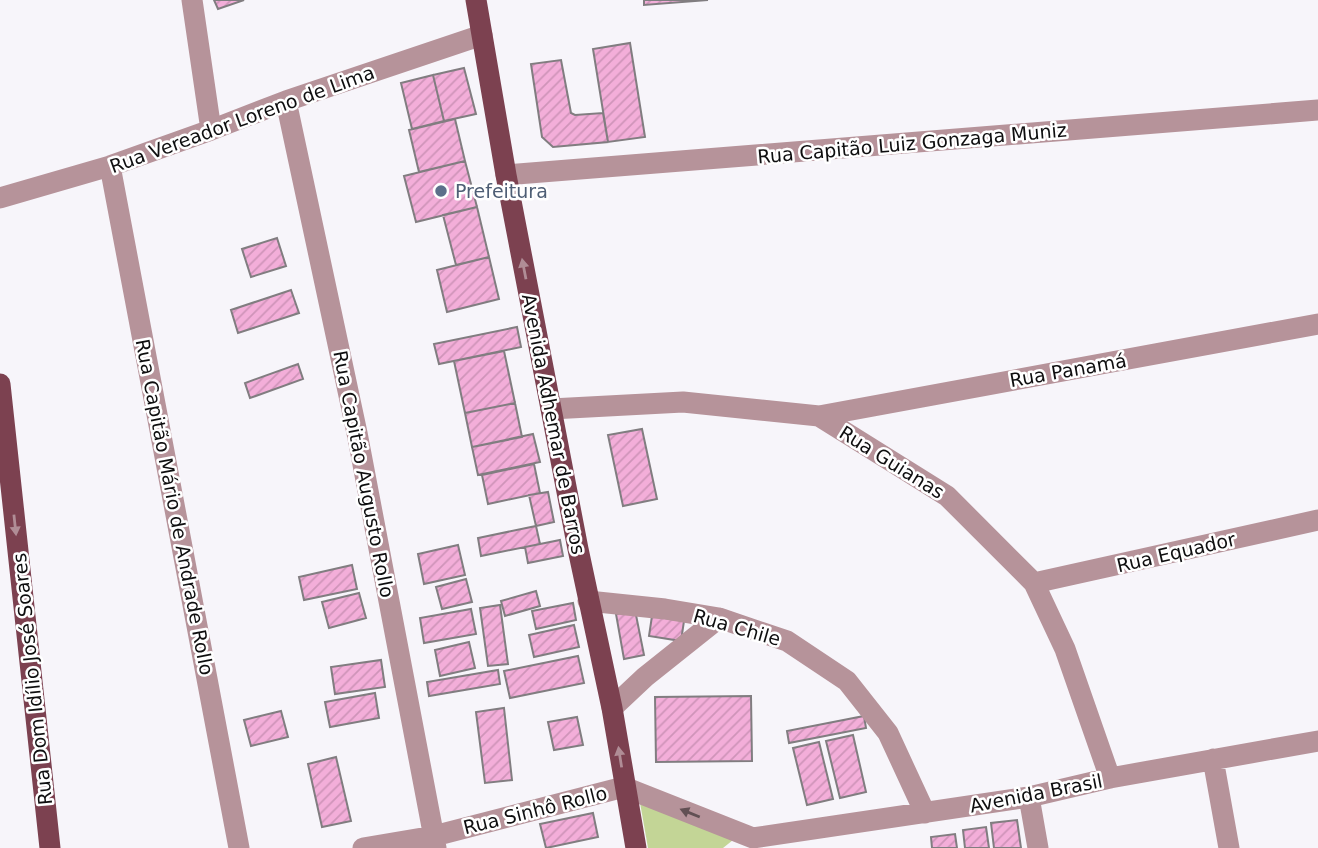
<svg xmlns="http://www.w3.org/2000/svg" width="1318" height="848" font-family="'DejaVu Sans',sans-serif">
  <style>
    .green { fill: #c3d596 }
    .building { fill: url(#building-hatch); stroke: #817d80; stroke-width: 2 }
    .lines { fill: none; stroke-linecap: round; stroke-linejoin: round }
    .minor { stroke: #b6939a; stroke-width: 21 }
    .major { stroke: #7c4150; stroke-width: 21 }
    .oneway { fill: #b08d96 }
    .oneway2 { fill: #625054 }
    .service-dot { fill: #5c6f8a; stroke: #fff; stroke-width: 2.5 }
    .labels { text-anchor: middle; stroke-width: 5; stroke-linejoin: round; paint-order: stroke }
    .street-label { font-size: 19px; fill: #0e0e0f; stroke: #fff }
    .service-label { font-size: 19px; fill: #4e5e75; stroke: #fff; text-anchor: start }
  </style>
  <defs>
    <pattern id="building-hatch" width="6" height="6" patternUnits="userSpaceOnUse" patternTransform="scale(1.75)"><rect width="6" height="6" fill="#f3aed9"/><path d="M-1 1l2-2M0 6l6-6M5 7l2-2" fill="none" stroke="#cf94b9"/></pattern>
  </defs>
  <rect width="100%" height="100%" fill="#f7f5fa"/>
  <path class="green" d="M639,797L733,840L723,848H648Z"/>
  <path class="building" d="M214,0H244L218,9Z
    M644,0H708L644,5Z
    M630,43L645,137L608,142L593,49Z
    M561,60L571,113L575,115L603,113L608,142L553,147L542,137L531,64Z
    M464,68L476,114L444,121L433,75Z
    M433,75L444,121L412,129L401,83Z
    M455,119L465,161L419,172L409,130Z
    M465,161L477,207L416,222L404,176Z
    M477,207L489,257L456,265L443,215Z
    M277,238L286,266L251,277L242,249Z
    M489,257L499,299L447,312L437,270Z
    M291,290L299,313L238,333L231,310Z
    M517,327L521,347L439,364L434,344Z
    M504,351L515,403L465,413L454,361Z
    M298,364L303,379L250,398L245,383Z
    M515,403L522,437L472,447L465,413Z
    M642,429L657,499L623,506L608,435Z
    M533,434L540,462L478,475L472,447Z
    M534,464L540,493L488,504L482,475Z
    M548,492L554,522L536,526L529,495Z
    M536,526L540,544L481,556L478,538Z
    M560,540L563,556L528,563L525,547Z
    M458,545L465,575L424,584L418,554Z
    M352,565L357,589L304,600L299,577Z
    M466,579L472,602L442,609L436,587Z
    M536,591L540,606L505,616L501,601Z
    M359,593L366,618L329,628L322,602Z
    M573,603L576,620L536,629L532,611Z
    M500,605L508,664L488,666L480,608Z
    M471,609L476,634L424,643L420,618Z
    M635,610L644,655L624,659L616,614Z
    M652,616L684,621L681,641L649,636Z
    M574,625L579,647L534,657L529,635Z
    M469,642L475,668L440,676L435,650Z
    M578,656L584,683L510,698L504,671Z
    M381,660L385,687L335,694L331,667Z
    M498,670L500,684L429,696L427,682Z
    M375,693L379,718L330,727L325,702Z
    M751,696L752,761L656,762L655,697Z
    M504,708L512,780L485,783L476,712Z
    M281,711L288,737L251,746L244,720Z
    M864,716L866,728L789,743L787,731Z
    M577,717L583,745L554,750L548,722Z
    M853,735L866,792L840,798L826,741Z
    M819,742L833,799L807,805L793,748Z
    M336,757L351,821L322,827L308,764Z
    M593,813L598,837L546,848L540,824Z
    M1017,820L1021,848H994L991,823Z
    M986,827L989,848H965L963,830Z
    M955,834L957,848H932L931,837Z"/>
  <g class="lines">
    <path class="minor" d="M192,0L211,130
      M286,101L357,433L436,848
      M110,166L239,848
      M506,175L1318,110
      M0,198L110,166L211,130L286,101L482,35
      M551,409L683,402L819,416L947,496L1034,583L1065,649L1110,778
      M819,416L1318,324
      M1034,583L1318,520
      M588,601L665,609L719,618L787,641L847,681L888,733L925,813
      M612,708L645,677L719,618
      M1213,759L1229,848
      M1029,797L1038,848
      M363,848L434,836L624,787L753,838L1029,797L1110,778L1318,741"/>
    <path class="major" d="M476,0L506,175L578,549L612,708L636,848
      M0,384L50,848"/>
  </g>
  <defs><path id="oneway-solid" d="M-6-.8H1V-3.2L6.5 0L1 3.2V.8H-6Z" transform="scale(1.75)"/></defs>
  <g class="oneway">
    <use href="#oneway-solid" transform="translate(524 269) rotate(-101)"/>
    <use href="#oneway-solid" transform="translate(15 525) rotate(84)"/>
    <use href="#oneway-solid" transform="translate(620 757) rotate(-99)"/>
  </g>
  <use class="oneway2" href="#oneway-solid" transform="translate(690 813) rotate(-158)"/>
  <circle class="service-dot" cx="441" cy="191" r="7"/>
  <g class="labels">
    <g class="street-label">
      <text transform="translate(242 119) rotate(-20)" y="7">Rua Vereador Loreno de Lima</text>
      <text transform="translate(912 143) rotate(-5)" y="7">Rua Capitão Luiz Gonzaga Muniz</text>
      <text transform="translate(1068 370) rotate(-10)" y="7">Rua Panamá</text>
      <text transform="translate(554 424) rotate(79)" y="7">Avenida Adhemar de Barros</text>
      <text transform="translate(892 462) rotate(32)" y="7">Rua Guianas</text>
      <text transform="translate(364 474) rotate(79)" y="7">Rua Capitão Augusto Rollo</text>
      <text transform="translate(175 507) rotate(79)" y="7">Rua Capitão Mário de Andrade Rollo</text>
      <text transform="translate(1176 552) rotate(-13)" y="7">Rua Equador</text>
      <text transform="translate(737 627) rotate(16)" y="7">Rua Chile</text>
      <text transform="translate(32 679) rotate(-96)" y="7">Rua Dom Idílio José Soares</text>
      <text transform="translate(1036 793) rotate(-11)" y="7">Avenida Brasil</text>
      <text transform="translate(535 810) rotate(-14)" y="7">Rua Sinhô Rollo</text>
    </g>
    <g class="service-label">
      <text x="455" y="198">Prefeitura</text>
    </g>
  </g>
</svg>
